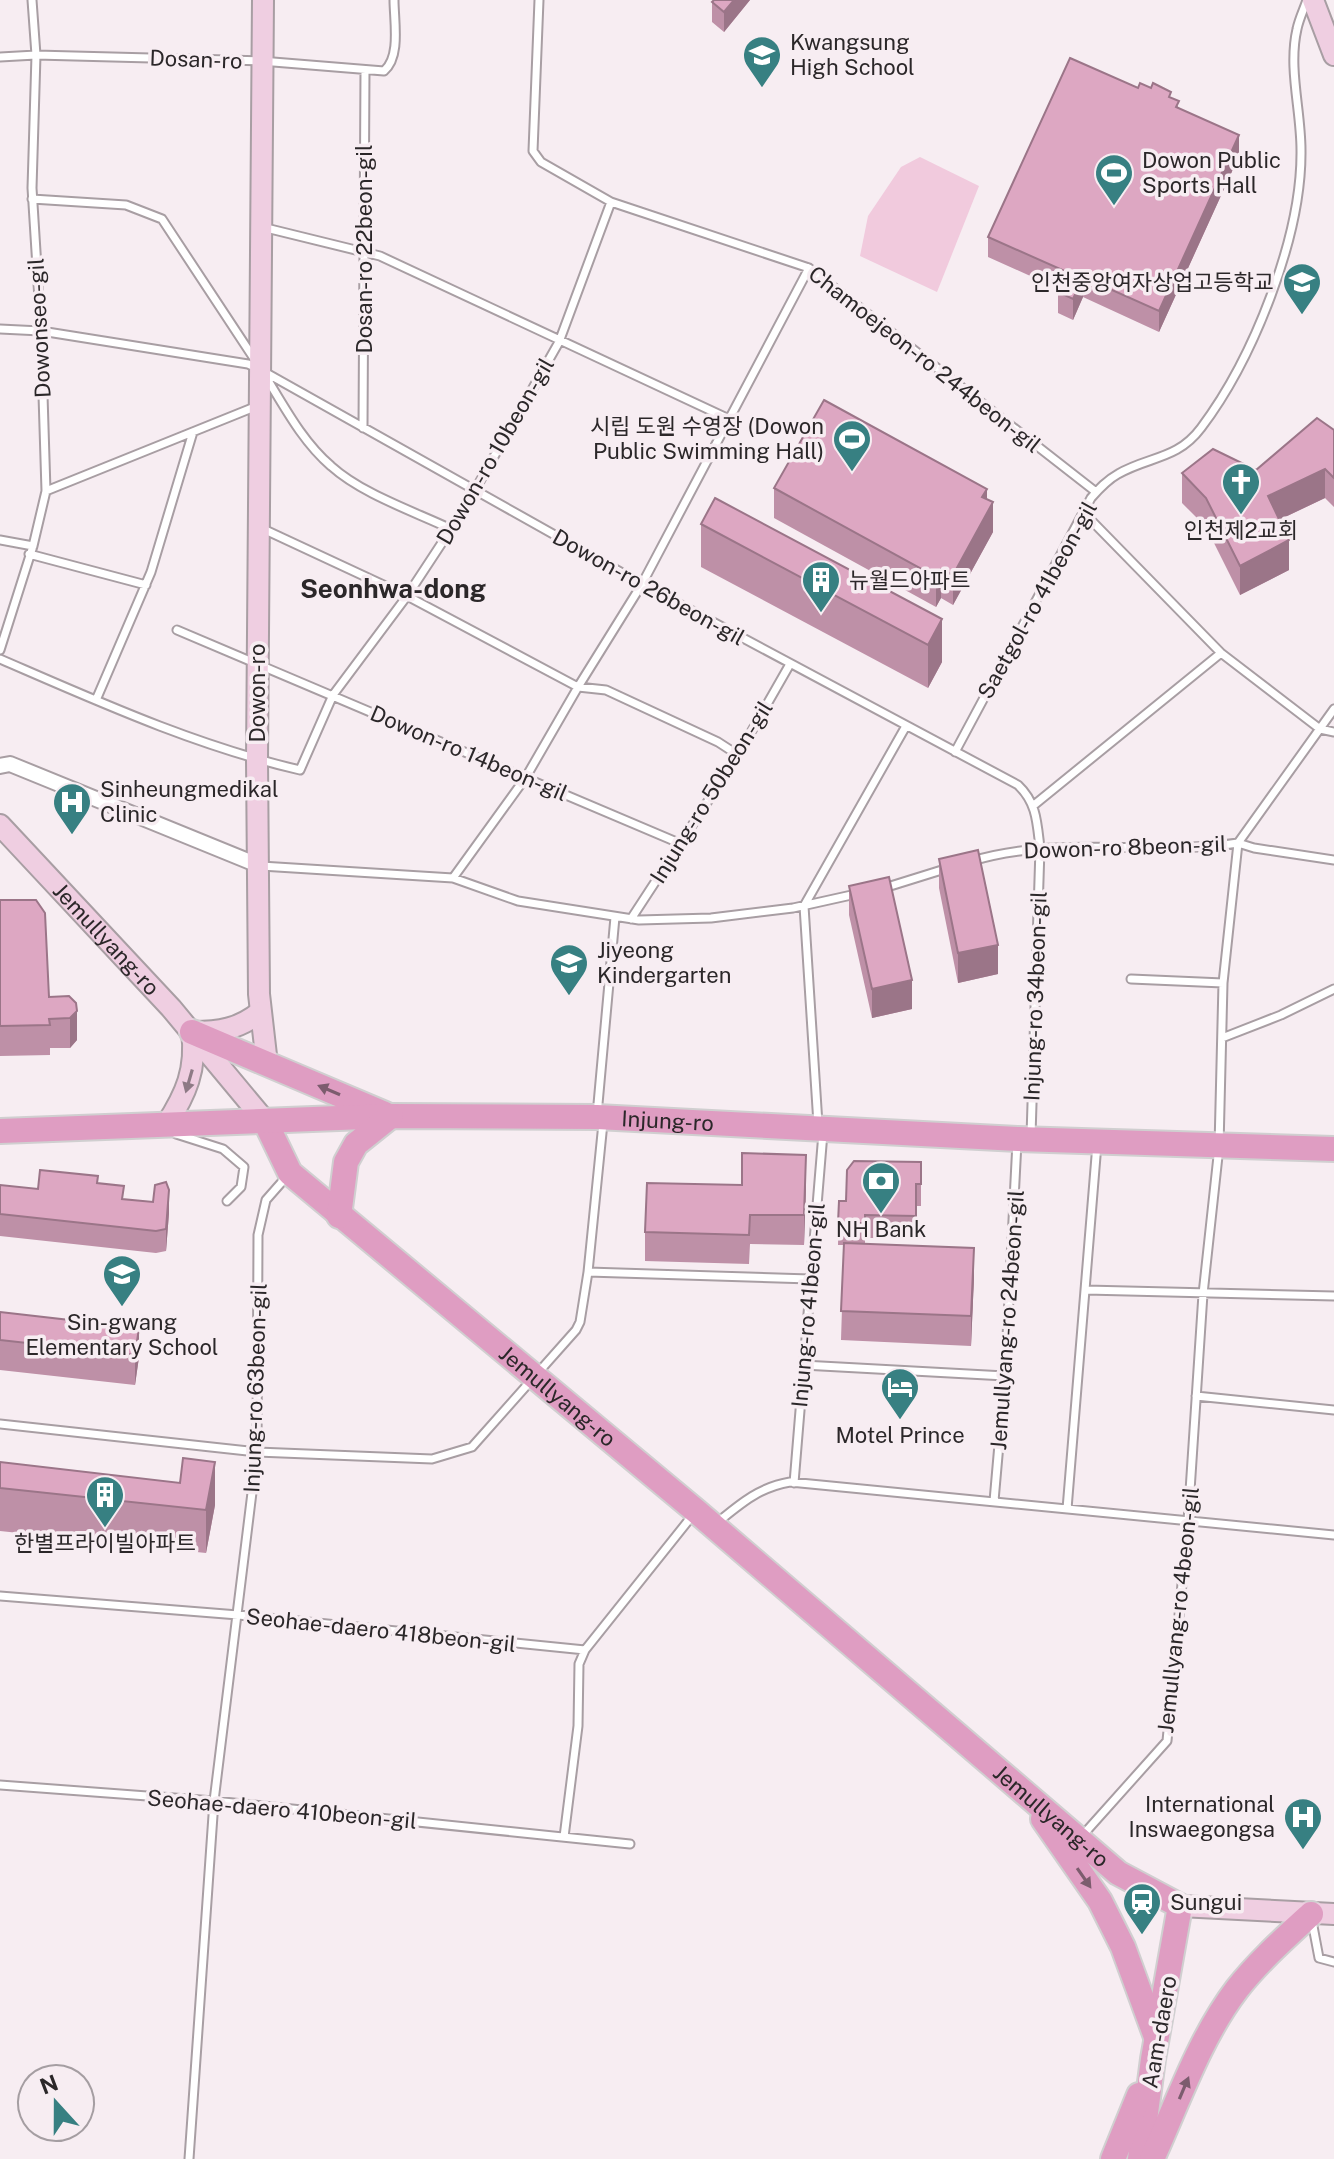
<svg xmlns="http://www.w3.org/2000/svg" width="1334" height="2159" font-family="'Public Sans','Noto Sans KR',sans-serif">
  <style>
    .green { fill: #f1cadd }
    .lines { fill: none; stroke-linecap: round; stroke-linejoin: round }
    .lane-casing { stroke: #a89ea3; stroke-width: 11 }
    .street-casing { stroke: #a89ea3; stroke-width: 18 }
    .secondary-casing { stroke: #a89ea3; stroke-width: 24 }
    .primary-casing { stroke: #d0cfd0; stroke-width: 28 }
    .lane { stroke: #fff; stroke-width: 7 }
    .street { stroke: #fff; stroke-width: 14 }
    .secondary { stroke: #efcee1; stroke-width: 20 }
    .primary { stroke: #df9dc2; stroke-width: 24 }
    .wall { fill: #be90a7 }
    .shaded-wall { fill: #9b7588 }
    .building { fill: #dda7c2; stroke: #9b7588; stroke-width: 2 }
    .oneway { fill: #8d7a85 }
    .oneway2 { fill: #7c5c6e }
    .labels { text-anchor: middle; stroke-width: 7; stroke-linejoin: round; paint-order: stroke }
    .poi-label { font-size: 22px; fill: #2b2729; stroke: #f7edf2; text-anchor: start }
    .street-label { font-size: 22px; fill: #2b2729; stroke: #f7edf2 }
    .quarter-label { font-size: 26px; font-weight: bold; fill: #2b2729; stroke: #f7edf2 }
  </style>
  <rect width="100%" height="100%" fill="#f7edf2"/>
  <path class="green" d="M920,157L979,186L937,292L860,256L868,216L901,167Z"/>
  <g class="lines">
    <defs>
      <path id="lane" d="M539,0L533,151L541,162L611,202L809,268L1096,492
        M0,57L36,55L261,61L384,71C401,57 394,21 394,0
        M32,199L126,205L162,219L255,360
        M262,227L380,256L729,419
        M0,329L41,331L248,364L261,370L642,584L1018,785C1037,803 1037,823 1040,848L1031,1136
        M266,377C285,408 303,442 331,466C362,494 413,511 451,529
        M363,428L365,70
        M46,491L257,406
        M1084,513L1221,653L1320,729L1334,732
        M261,528L407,596L578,687L606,690L718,742L738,755
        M0,540L33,546
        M29,554L146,585
        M177,630L679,843
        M0,650L33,546L46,491L41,331L32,188L36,55L32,0
        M0,659C97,701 196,746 300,770L333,695L407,596L451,529L475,490L559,342L611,202
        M96,700L151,572L193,432
        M955,752L1091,498C1099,489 1107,480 1118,474C1149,456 1177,460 1201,428C1253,359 1302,237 1301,150C1301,110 1288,68 1297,29C1299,19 1304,9 1307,0
        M1034,805L1221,653
        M972,861C1058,835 1150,856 1238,843L1254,848L1334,860
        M261,866L453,878L518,901L639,920L711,918L793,908L856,894
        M453,878L526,777L578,687L642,584L809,268
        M884,888L945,869
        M631,919L738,755L790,664
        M1131,979L1223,983
        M1222,1038L1281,1015L1334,989
        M597,1115L615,917
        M818,1124L804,906L906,726
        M176,1134L223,1149L244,1167L241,1187L227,1201
        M588,1272L810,1279
        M1086,1290L1334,1296
        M803,1365L1005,1376
        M1196,1396L1334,1410
        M0,1424L257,1452L432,1459L472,1447L576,1330L580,1322L588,1272L603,1123
        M794,1483L823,1133
        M994,1501L1005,1376L1017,1142
        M1067,1509L1097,1144
        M718,1522C741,1503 760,1487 790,1482L1334,1535
        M0,1596L238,1615L585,1650L692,1516
        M0,1785L214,1801L630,1844
        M1082,1836L1167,1741L1188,1521L1203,1294L1219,1147L1223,983L1238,843L1334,709
        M564,1837L578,1726L579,1664L585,1650
        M1312,1921L1319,1958L1334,1962
        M189,2159L214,1801L257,1452L258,1235L266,1200L288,1175"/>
      <path id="street" d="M0,766L10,764L258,865"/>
      <g id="secondary">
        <path d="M263,0L257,760L259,994L267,1064"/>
        <path d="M1313,0L1334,55"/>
        <path id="s1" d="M0,825L171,1008L265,1121"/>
        <path d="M193,1032C219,1032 239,1029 260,1012"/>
        <path d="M166,1125C186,1094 197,1069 192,1032"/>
        <path d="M1180,1906L1334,1914"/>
      </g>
      <g id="primary">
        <path d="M192,1032L385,1114"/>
        <path id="s2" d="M265,1121L290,1173L696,1511L1118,1873L1180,1906L1153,2059L1140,2159"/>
        <path id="s3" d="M0,1131L391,1116L597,1117L1018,1139L1334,1149"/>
        <path d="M339,1216L346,1162L356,1144L391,1116"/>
        <path d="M1043,1819L1100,1901L1123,1947L1156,2037"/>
        <path d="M1113,2159L1139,2095"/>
        <path d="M1152,2159C1178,2102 1199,2039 1237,1989C1259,1961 1285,1938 1311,1914"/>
      </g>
    </defs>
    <use href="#lane" class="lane-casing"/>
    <use href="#street" class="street-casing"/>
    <use href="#secondary" class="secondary-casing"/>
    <use href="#primary" class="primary-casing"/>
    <use href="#lane" class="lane"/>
    <use href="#street" class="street"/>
    <use href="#secondary" class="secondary"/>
    <use href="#primary" class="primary"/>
  </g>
  <path class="wall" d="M714,0H750L724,32L712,22V2Z
    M1138,88L1171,98L1179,108L1239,156L1159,332L1083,297L1073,320L1058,313V292L1059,289L988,257V237Z
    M1334,430V507L1325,498L1279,520L1289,570L1240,595L1206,527L1182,503V473L1256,470Z
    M774,488L987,499L993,532L953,605L941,598L936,607L774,518Z
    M701,524L942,619V662L928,688L701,567Z
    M939,859L998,974L958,983L939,888Z
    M849,886L912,1009L872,1018L849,915Z
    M0,900L49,997L69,996L77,1040L70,1048H50V1055L0,1056Z
    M921,1162V1206H916V1238H865V1243L974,1277L971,1346L841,1340L844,1245H838L839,1201H846Z
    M98,1183L124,1200L169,1213L166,1251L156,1253L0,1236V1186L38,1189Z
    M806,1184L804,1245L750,1244L749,1264L645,1261V1232L742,1185Z
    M0,1312L139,1357L135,1385L0,1370Z
    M0,1462L215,1505L206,1553L0,1531Z"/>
  <path class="shaded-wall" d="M734,0H750L724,32V12Z
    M1239,135V156L1159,332V311Z
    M1083,277V297L1073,320V299Z
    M1325,469V498L1268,525V496Z
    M987,489V514L993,502V532L953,605V575L982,497Z
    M1289,540V570L1240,595V566Z
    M941,569V598L936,607V577Z
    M942,619V662L928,688V645Z
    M998,945V974L958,983V953Z
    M912,980V1009L872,1018V989Z
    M77,1011V1040L70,1048V1018Z
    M806,1155V1184L804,1245V1215Z
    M169,1190V1213L166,1251V1229Z
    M974,1248V1277L971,1346V1316Z
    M139,1328V1357L135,1385V1355Z
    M215,1462V1505L206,1553V1510Z"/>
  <path class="building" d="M714,0H734L724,12L712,2Z
    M1070,58L1138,88L1140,83L1151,88L1153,83L1171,92L1169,97L1179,101L1176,107L1239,135L1159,311L1083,277L1073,299L1058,292L1067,272L988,237Z
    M824,400L987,489L982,497L993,502L953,575L941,569L936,577L774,488Z
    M1317,418L1334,430V478L1325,469L1268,496L1289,540L1240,566L1206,498L1182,473L1213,449L1256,470Z
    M715,498L942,619L928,645L701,524Z
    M978,850L998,945L958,953L939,859Z
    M889,877L912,980L872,989L849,886Z
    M0,900H36L45,913L49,997L69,996L76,1003L77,1011L70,1018L49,1019L50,1025L0,1026Z
    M742,1153L806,1155L804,1215H750L749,1235L645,1232L647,1183L742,1185Z
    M854,1161L921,1162V1184H916V1216L865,1215V1223H838L839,1201H846L847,1170Z
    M40,1170L98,1176L97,1183L124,1186L122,1199L153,1202L155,1185L166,1182L169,1190L166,1229L156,1231L0,1214V1185L38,1189Z
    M844,1243L974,1248L971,1316L841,1311Z
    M0,1312L139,1328L135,1355L0,1340Z
    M183,1458L215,1462L206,1510L0,1488V1462L180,1483Z"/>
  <defs><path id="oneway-solid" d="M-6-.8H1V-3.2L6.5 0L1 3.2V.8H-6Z" transform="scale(2)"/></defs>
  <use class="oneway" href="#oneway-solid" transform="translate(189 1081) rotate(106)"/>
  <g class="oneway2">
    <use href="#oneway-solid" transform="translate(329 1090) rotate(-157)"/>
    <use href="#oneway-solid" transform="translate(1084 1878) rotate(55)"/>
    <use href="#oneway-solid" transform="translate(1184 2088) rotate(-67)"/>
  </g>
  <defs>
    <symbol id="school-pin" viewBox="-11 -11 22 30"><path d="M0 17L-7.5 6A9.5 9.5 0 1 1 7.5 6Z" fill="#378082" stroke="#f7edf2"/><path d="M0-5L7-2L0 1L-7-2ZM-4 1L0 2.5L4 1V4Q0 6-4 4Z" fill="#fff"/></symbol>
    <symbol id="stadium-pin" viewBox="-11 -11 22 30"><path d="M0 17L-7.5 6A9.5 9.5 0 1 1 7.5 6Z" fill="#378082" stroke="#f7edf2"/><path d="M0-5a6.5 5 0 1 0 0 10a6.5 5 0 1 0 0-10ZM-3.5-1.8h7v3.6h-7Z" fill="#fff"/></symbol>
    <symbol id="church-pin" viewBox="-11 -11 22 30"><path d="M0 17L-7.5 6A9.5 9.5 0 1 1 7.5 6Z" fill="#378082" stroke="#f7edf2"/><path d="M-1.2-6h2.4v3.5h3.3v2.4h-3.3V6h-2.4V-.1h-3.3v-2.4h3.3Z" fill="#fff"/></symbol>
    <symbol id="building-pin" viewBox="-11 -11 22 30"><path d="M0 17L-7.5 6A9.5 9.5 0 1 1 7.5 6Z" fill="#378082" stroke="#f7edf2"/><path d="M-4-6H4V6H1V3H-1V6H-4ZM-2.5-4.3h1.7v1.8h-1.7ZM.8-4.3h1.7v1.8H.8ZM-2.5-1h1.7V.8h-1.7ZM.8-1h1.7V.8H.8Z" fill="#fff"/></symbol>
    <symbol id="hospital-pin" viewBox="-11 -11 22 30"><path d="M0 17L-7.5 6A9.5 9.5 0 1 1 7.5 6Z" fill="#378082" stroke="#f7edf2"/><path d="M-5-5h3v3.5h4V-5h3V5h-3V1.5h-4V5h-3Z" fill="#fff"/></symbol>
    <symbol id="bank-pin" viewBox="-11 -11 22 30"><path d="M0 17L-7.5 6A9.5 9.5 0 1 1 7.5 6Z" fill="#378082" stroke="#f7edf2"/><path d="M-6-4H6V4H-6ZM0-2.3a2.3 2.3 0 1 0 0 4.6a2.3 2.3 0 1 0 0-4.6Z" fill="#fff"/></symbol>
    <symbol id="hotel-pin" viewBox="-11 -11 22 30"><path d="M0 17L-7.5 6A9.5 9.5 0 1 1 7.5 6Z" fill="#378082" stroke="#f7edf2"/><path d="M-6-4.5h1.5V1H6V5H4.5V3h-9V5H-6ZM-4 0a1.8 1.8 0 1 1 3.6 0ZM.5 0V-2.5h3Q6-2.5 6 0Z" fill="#fff"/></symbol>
    <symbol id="station-pin" viewBox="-11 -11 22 30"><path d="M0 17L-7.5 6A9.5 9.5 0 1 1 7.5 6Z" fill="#378082" stroke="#f7edf2"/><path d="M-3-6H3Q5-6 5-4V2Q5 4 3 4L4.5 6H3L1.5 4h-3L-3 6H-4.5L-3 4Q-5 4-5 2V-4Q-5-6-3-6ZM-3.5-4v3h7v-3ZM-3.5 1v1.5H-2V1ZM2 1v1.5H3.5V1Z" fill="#fff"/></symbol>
  </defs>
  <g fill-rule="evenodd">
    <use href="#school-pin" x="740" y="33" width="44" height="60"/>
    <use href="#stadium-pin" x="1092" y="151" width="44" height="60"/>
    <use href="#school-pin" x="1280" y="260" width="44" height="60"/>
    <use href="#stadium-pin" x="830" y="417" width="44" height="60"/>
    <use href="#church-pin" x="1219" y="460" width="44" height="60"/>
    <use href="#building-pin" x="799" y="558" width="44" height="60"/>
    <use href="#hospital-pin" x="50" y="780" width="44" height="60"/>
    <use href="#school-pin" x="547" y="941" width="44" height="60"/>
    <use href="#bank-pin" x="859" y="1159" width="44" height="60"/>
    <use href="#school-pin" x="100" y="1252" width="44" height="60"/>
    <use href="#hotel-pin" x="878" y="1365" width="44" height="60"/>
    <use href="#building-pin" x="83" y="1473" width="44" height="60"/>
    <use href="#hospital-pin" x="1281" y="1795" width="44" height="60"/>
    <use href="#station-pin" x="1120" y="1880" width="44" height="60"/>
  </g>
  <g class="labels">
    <g class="poi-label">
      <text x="790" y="50">Kwangsung<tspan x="790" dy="25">High School</tspan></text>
      <text x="1142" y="168">Dowon Public<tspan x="1142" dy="25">Sports Hall</tspan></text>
      <text x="1274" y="290" text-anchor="end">인천중앙여자상업고등학교</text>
      <text x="824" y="434" text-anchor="end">시립 도원 수영장 (Dowon<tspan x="824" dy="25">Public Swimming Hall)</tspan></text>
      <text x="1241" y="538" text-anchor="middle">인천제2교회</text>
      <text x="849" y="588">뉴월드아파트</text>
      <text x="100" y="797">Sinheungmedikal<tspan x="100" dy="25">Clinic</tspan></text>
      <text x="597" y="958">Jiyeong<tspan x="597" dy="25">Kindergarten</tspan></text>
      <text x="881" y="1237" text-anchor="middle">NH Bank</text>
      <text x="122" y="1330" text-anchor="middle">Sin-gwang<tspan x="122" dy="25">Elementary School</tspan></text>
      <text x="900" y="1443" text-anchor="middle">Motel Prince</text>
      <text x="105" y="1551" text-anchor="middle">한별프라이빌아파트</text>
      <text x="1275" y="1812" text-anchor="end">International<tspan x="1275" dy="25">Inswaegongsa</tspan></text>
      <text x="1170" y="1910">Sungui</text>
    </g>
    <g class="street-label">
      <text transform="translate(196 59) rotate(2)" y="8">Dosan-ro</text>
      <text transform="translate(364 249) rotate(-90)" y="8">Dosan-ro 22beon-gil</text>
      <text transform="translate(39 328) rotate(-93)" y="8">Dowonseo-gil</text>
      <text transform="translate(925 359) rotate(38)" y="8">Chamoejeon-ro 244beon-gil</text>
      <text transform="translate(495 451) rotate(-60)" y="8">Dowon-ro 10beon-gil</text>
      <text transform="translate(649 587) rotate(29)" y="8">Dowon-ro 26beon-gil</text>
      <text transform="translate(1037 600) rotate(-61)" y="8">Saetgol-ro 41beon-gil</text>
      <text transform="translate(257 693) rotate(-90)" y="8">Dowon-ro</text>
      <text transform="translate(469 753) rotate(23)" y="8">Dowon-ro 14beon-gil</text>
      <text transform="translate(711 792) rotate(-58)" y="8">Injung-ro 50beon-gil</text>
      <text transform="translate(1125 847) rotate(-2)" y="8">Dowon-ro 8beon-gil</text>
      <text dy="8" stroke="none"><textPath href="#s1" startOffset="156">Jemullyang-ro</textPath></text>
      <text transform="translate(1035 996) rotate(-88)" y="8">Injung-ro 34beon-gil</text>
      <text dy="8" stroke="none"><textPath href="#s3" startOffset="668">Injung-ro</textPath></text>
      <text transform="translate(808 1305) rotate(-85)" y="8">Injung-ro 41beon-gil</text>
      <text transform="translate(1007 1320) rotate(-86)" y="8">Jemullyang-ro 24beon-gil</text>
      <text transform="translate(255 1388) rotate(-88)" y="8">Injung-ro 63beon-gil</text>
      <text dy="8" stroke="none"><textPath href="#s2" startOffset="406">Jemullyang-ro</textPath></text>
      <text transform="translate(1178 1610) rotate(-84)" y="8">Jemullyang-ro 4beon-gil</text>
      <text transform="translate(381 1630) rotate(6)" y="8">Seohae-daero 418beon-gil</text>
      <text transform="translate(282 1809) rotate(5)" y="8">Seohae-daero 410beon-gil</text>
      <text dy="8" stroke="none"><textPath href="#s2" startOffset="1054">Jemullyang-ro</textPath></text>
      <text transform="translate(1159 2032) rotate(-80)" y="8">Aam-daero</text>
    </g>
    <g class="quarter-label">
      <text x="393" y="598">Seonhwa-dong</text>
    </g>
  </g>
  <g transform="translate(56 2103) rotate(339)"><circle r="38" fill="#f7edf2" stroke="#a59ea2" stroke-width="2"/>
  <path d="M0-6L14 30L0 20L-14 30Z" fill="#378082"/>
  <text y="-12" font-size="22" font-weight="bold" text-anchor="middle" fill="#2b2729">N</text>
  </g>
</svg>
